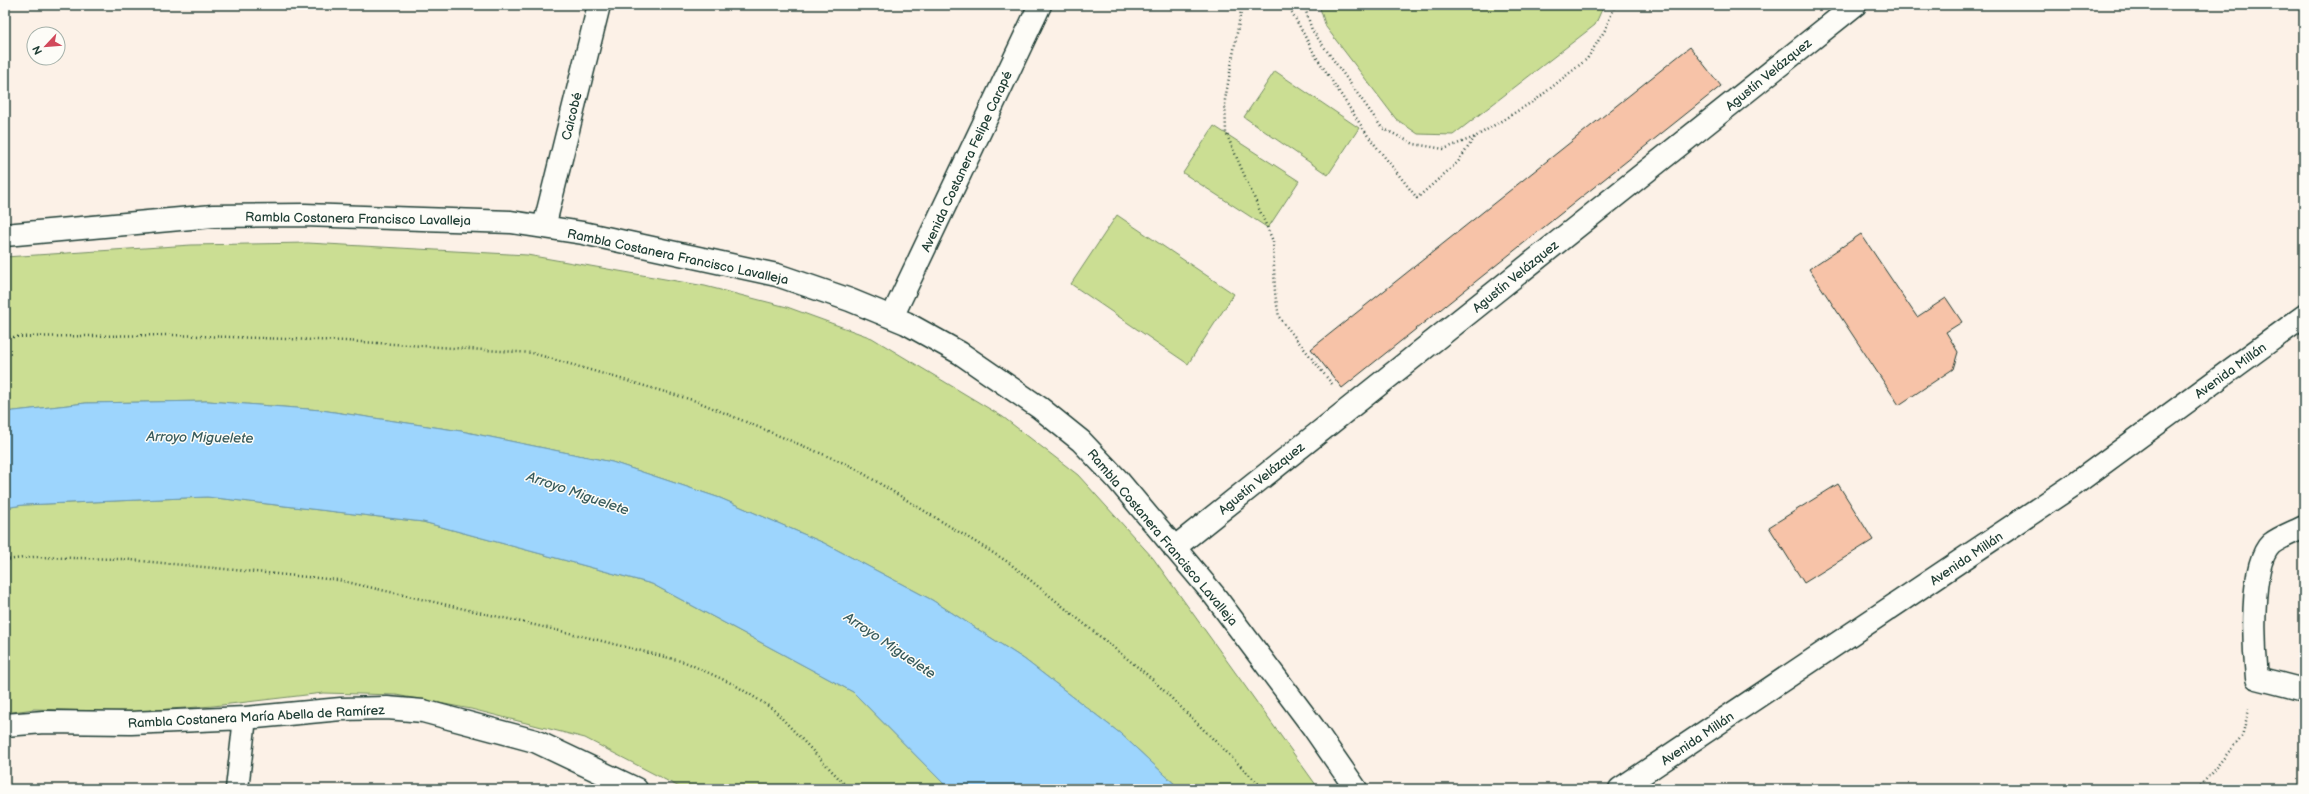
<svg xmlns="http://www.w3.org/2000/svg" width="2309" height="794" font-family="'Balsamiq Sans',sans-serif">
  <style>
    .green { fill: #cbde93; stroke: #758e64 }
    .water { fill: #9dd5fd; stroke: #6b98ad }
    .building { fill: #f7c3a8; stroke: #1f3d34 }
    .lines { fill: none; stroke-linecap: round; stroke-linejoin: round }
    .minor-casing { stroke: #1f3d34; stroke-width: 25 }
    .major-casing { stroke: #1f3d34; stroke-width: 25 }
    .path { stroke: #1f3d34; stroke-width: 2.5; stroke-dasharray: 1 3; stroke-linecap: butt }
    .minor { stroke: #fdfcf7; stroke-width: 22 }
    .major { stroke: #fdfcf7; stroke-width: 22 }
    .labels { text-anchor: middle; stroke-width: 3; stroke-linejoin: round; paint-order: stroke }
    .street-label { font-size: 13px; fill: #1f3d34; stroke: #fdfcf7 }
    .water-label { font-size: 14px; font-style: italic; fill: #385b5c; stroke: #fdfcf7 }
  </style>
  <rect width="100%" height="100%" fill="#fcf1e7"/>
  <filter id="ink" filterUnits="userSpaceOnUse"><feTurbulence type="fractalNoise" baseFrequency=".025" numOctaves="2"/><feDisplacementMap in="SourceGraphic" scale="8" xChannelSelector="R" yChannelSelector="G"/><feConvolveMatrix kernelMatrix="1 2 1 2 8 2 1 2 1" color-interpolation-filters="sRGB"/></filter>
  <g filter="url(#ink)">
    <path class="green" d="M1319,5H1604L1595,25L1453,135L1418,134L1396,119L1326,27Z
      M1275,71L1359,128L1328,175L1244,117Z
      M1214,126L1299,181L1268,228L1183,173Z
      M1117,215L1234,294L1188,364L1071,284Z
      M308,243L527,255L705,286L787,307L872,338L1003,417L1078,475L1153,558L1319,789H1180L1121,734L1024,659L932,600L824,543L720,498L612,462L461,431L321,410L208,401L86,403L5,412V257L191,245Z
      M207,497L423,522L652,584L853,692L949,789H683L585,738L471,709L396,695L323,693L213,706L127,712L34,709L5,713V508L23,505Z"/>
    <path class="water" d="M208,401L321,410L461,431L612,462L720,498L824,543L932,600L1024,659L1121,734L1180,789H949L853,692L652,584L423,522L207,497L23,505L5,508V412L86,403Z"/>
    <path class="building" d="M1815,5H1826L1819,10Z
      M1690,47L1721,86L1342,388L1311,349Z
      M1861,234L1917,317L1946,298L1962,322L1946,332L1958,352L1953,369L1899,405L1809,269Z
      M1838,484L1873,540L1804,583L1769,527Z"/>
    <g class="lines">
      <defs>
        <path id="minor" d="M544,227L599,5
          M5,235L213,216L304,215L511,222L583,233L777,275L850,300L906,323L960,353L1040,408L1081,441L1117,479L1214,595L1313,727L1356,789
          M892,317L1040,5
          M2304,527C2294,532 2280,537 2271,544C2249,565 2254,649 2257,678L2304,690
          M1174,548L1855,5
          M5,725L44,722L131,723L245,718L341,709L387,708L423,711L535,741L636,789
          M237,789L245,718"/>
        <path id="major" d="M1620,789L2075,484L2304,316"/>
      </defs>
      <use href="#minor" class="minor-casing"/>
      <use href="#major" class="major-casing"/>
      <path class="path" d="M1242,5L1225,100L1226,133L1273,241L1275,293L1279,317L1332,384
        M1288,5L1315,55L1368,136L1417,198L1458,162L1475,137
        M1304,5L1312,30L1382,128L1414,144L1444,149L1475,137L1537,99L1587,59L1605,30L1615,5
        M5,337L172,335L346,341L532,353L696,401L851,466L1008,562L1151,678L1264,789
        M5,560L33,557L121,559L338,580L578,635L685,662L735,685L773,709L849,789
        M2198,789L2242,736L2250,706"/>
      <use href="#minor" class="minor"/>
      <use href="#major" class="major"/>
    </g>
  </g>
  <g class="labels">
    <g class="street-label">
      <text transform="translate(1768 74) rotate(-39)" y="5">Agustín Velázquez</text>
      <text transform="translate(571 116) rotate(-76)" y="5">Caicobé</text>
      <text transform="translate(966 161) rotate(-65)" y="5">Avenida Costanera Felipe Carapé</text>
      <text transform="translate(358 218) rotate(1)" y="5">Rambla Costanera Francisco Lavalleja</text>
      <text transform="translate(678 256) rotate(12)" y="5">Rambla Costanera Francisco Lavalleja</text>
      <text transform="translate(1515 276) rotate(-39)" y="5">Agustín Velázquez</text>
      <text transform="translate(2230 370) rotate(-36)" y="5">Avenida Millán</text>
      <text transform="translate(1261 478) rotate(-39)" y="5">Agustín Velázquez</text>
      <text transform="translate(1163 537) rotate(50)" y="5">Rambla Costanera Francisco Lavalleja</text>
      <text transform="translate(1966 558) rotate(-34)" y="5">Avenida Millán</text>
      <text transform="translate(256 716) rotate(-3)" y="5">Rambla Costanera María Abella de Ramírez</text>
      <text transform="translate(1697 738) rotate(-34)" y="5">Avenida Millán</text>
    </g>
    <g class="water-label">
      <text transform="translate(200 437) rotate(1)" y="5">Arroyo Miguelete</text>
      <text transform="translate(578 493) rotate(19)" y="5">Arroyo Miguelete</text>
      <text transform="translate(890 645) rotate(34)" y="5">Arroyo Miguelete</text>
    </g>
  </g>
  <rect width="2309" height="794" fill="none" stroke="#fdfcf7" stroke-width="20"/>
  <rect x="10" y="10" width="2289" height="774" fill="none" stroke="#1f3d34" stroke-width="1.5" filter="url(#ink)"/>
  <g transform="translate(46 46) rotate(244)"><circle r="19" fill="#fdfcf7" stroke="#a4b0a9"/>
  <path d="M0-3L7 15L0 10L-7 15Z" fill="#d1495b"/>
  <text y="-6" font-size="11" font-weight="bold" text-anchor="middle" fill="#1f3d34">N</text>
  </g>
</svg>
